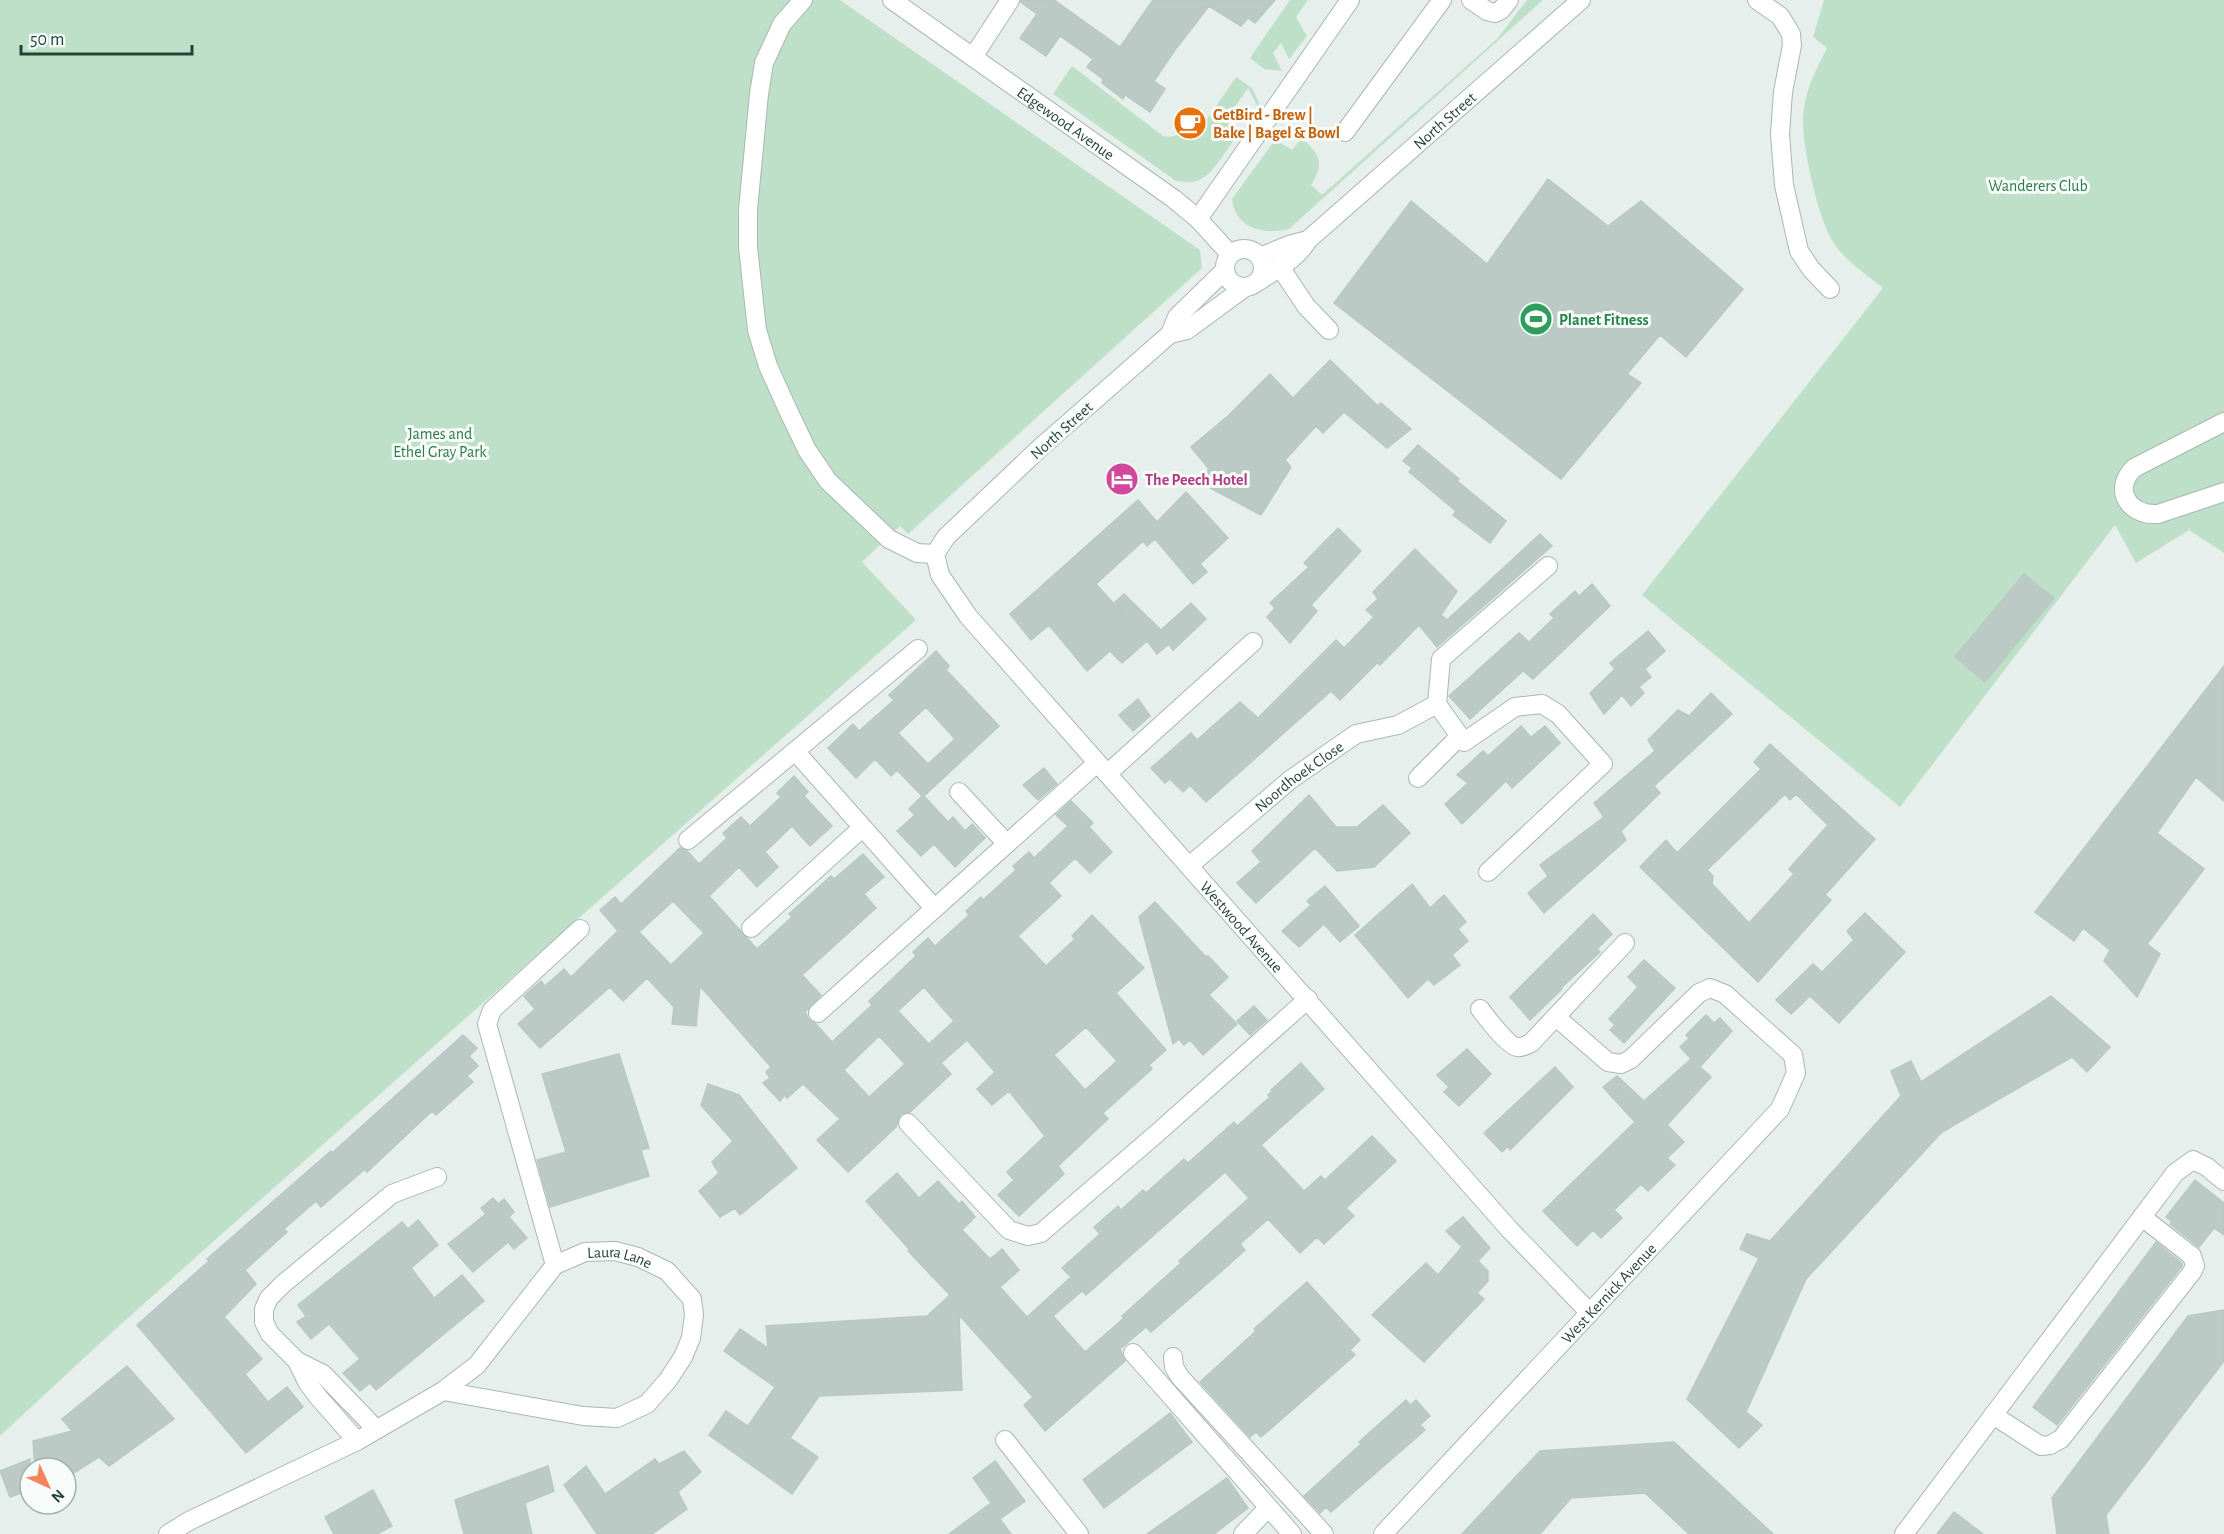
<svg xmlns="http://www.w3.org/2000/svg" width="2224" height="1534" font-family="'Alegreya Sans',sans-serif">
  <style>
    .green { fill: #bfe0c8 }
    .building { fill: #bbcac4; stroke: #b8c9c2; stroke-width: 1.5; fill-rule: evenodd }
    .lines { fill: none; stroke-linecap: round; stroke-linejoin: round }
    .minor-casing { stroke: #a8b8b2; stroke-width: 20 }
    .minor { stroke: #fff; stroke-width: 18 }
    .labels { text-anchor: middle; stroke-width: 6; stroke-linejoin: round; paint-order: stroke }
    .food-label { font-size: 16px; font-weight: bold; fill: #c56008; stroke: #f7fbf9; text-anchor: start }
    .street-label { font-size: 16px; fill: #24423a; stroke: #f7fbf9 }
    .park-label { font-size: 16px; fill: #2d7a4b; stroke: #f7fbf9 }
    .leisure-label { font-size: 16px; font-weight: bold; fill: #27864d; stroke: #f7fbf9; text-anchor: start }
    .hotel-label { font-size: 16px; font-weight: bold; fill: #b23c85; stroke: #f7fbf9; text-anchor: start }
  </style>
  <rect width="100%" height="100%" fill="#e6efeb"/>
  <path class="green" d="M0,0H840L1200,250L1202,268L908,534L900,526L862,562L916,620L224,1232L99,1344L0,1436Z
    M1290,0H1308L1296,17L1307,36L1289,59L1281,43L1273,53L1282,71L1264,69L1250,58Z
    M1527,0H1543L1289,229C1264,235 1235,229 1232,199L1275,140L1292,150L1302,138C1320,155 1325,163 1311,185L1322,195L1497,39Z
    M1824,0H2224V553L2189,530L2136,563L2115,525L1900,807L1642,595L1883,288C1867,275 1847,262 1835,245C1818,221 1802,147 1803,117C1804,92 1816,70 1827,48L1813,37Z
    M1072,66L1142,120L1163,136L1169,137L1200,130L1236,77L1252,88L1259,103L1258,107L1248,88L1227,118L1234,140C1223,154 1210,181 1191,182C1186,183 1181,181 1176,181L1053,94Z"/>
  <path class="building" d="M1021,0H1054L1120,47L1153,0H1275L1255,23L1248,18L1241,26L1209,6L1175,50L1154,81L1165,89L1150,112L1125,95L1123,99L1102,83L1103,79L1087,67L1093,59L1060,36L1046,56L1020,38L1037,14L1021,2Z
    M1548,179L1608,226L1641,201L1743,289L1686,357L1660,335L1627,374L1641,383L1561,479L1334,303L1411,201L1487,264Z
    M1330,360L1378,406L1381,403L1411,429L1387,448L1344,412L1323,433L1316,426L1285,460L1291,467L1261,515L1197,481L1209,469L1191,447L1229,415L1270,374L1293,398Z
    M1418,445L1459,479L1457,481L1506,521L1490,543L1453,515L1456,511L1409,472L1412,468L1403,461Z
    M1186,492L1228,538L1200,564L1207,572L1193,584L1155,539L1147,546L1143,541L1096,584L1124,615L1115,602L1124,594L1161,630L1191,603L1206,619L1173,650L1169,644L1157,654L1147,641L1122,663L1110,651L1087,671L1049,625L1031,640L1010,614L1138,500L1157,522Z
    M1338,528L1361,551L1311,605L1317,611L1290,643L1267,617L1275,608L1270,603L1309,567L1304,563Z
    M1540,534L1552,546L1437,647L1419,625L1380,665L1377,663L1340,700L1331,691L1206,802L1190,785L1183,792L1170,779L1165,783L1151,768L1191,733L1197,740L1240,702L1258,718L1336,640L1344,648L1374,617L1366,610L1378,599L1373,592L1415,549L1457,591L1441,615L1447,620Z
    M2024,574L2054,598L1985,682L1955,657Z
    M1592,584L1610,606L1533,679L1523,671L1470,719L1449,696L1519,633L1529,642L1554,618L1550,614L1575,591L1579,596Z
    M1648,631L1665,651L1645,669L1651,677L1639,687L1644,693L1631,706L1622,695L1604,714L1590,693L1615,669L1610,663Z
    M936,651L949,666L946,670L999,726L924,796L948,822L953,817L965,831L972,824L985,838L955,867L934,844L921,856L897,831L915,815L909,809L922,796L897,770L891,776L875,759L856,778L828,748L853,724L859,731L894,700L889,695ZM926,707L955,739L928,764L898,733Z
    M2224,666V801L2196,777L2157,833L2204,869L2147,944L2160,954L2137,997L2104,961L2110,950L2083,928L2074,941L2035,912Z
    M1711,693L1732,714L1654,786L1660,793L1621,831L1626,840L1544,913L1528,893L1548,876L1540,865L1604,817L1594,803L1655,751L1648,740L1678,710L1689,716Z
    M1138,699L1150,716L1133,731L1119,715Z
    M1521,726L1531,737L1545,726L1560,743L1512,788L1506,781L1462,824L1445,804L1468,783L1457,775L1483,751L1488,756Z
    M1770,744L1875,839L1825,895L1831,900L1758,982L1640,867L1666,840L1677,853L1761,769L1754,762ZM1785,794L1790,800L1796,794L1828,825L1789,869L1794,874L1749,923L1712,884L1713,876L1707,870Z
    M1044,768L1057,784L1038,800L1023,785Z
    M794,776L808,792L804,796L832,826L810,846L792,826L765,852L778,867L757,887L739,867L709,896L757,949L792,917L789,914L831,876L834,879L863,854L884,877L864,894L876,908L802,975L821,995L805,1012L809,1020L816,1024L832,1042L872,1005L869,1001L916,956L913,952L928,938L935,946L969,915L966,911L981,897L983,900L1016,870L1013,866L1029,852L1034,858L1068,826L1056,815L1071,801L1093,823L1089,827L1112,852L1090,873L1075,858L1049,883L1061,896L1018,936L1046,966L1075,939L1072,936L1092,915L1144,968L1116,993L1166,1050L1149,1065L1152,1069L1103,1113L1108,1119L1058,1166L1064,1174L1019,1216L998,1195L1014,1180L1007,1172L1045,1136L1009,1091L992,1105L977,1089L995,1072L967,1040L941,1063L951,1074L910,1112L901,1114L896,1127L848,1172L817,1140L840,1119L803,1084L787,1098L785,1095L780,1101L763,1083L770,1078L766,1072L771,1067L700,986L696,1026L672,1024L674,1007L647,978L623,1001L610,987L540,1048L518,1024L535,1009L524,996L541,981L545,986L564,969L571,977L618,931L600,910L615,897L621,904L680,848L687,851L699,864L727,838L723,833L741,817L750,826L781,797L777,793ZM673,901L704,933L671,965L639,932ZM924,987L954,1021L929,1044L898,1011ZM1086,1027L1117,1061L1085,1090L1054,1055ZM879,1036L905,1064L869,1097L844,1070Z
    M1309,795L1336,827H1357L1383,805L1410,833L1374,867L1337,871L1315,848L1256,903L1237,883L1261,862L1252,851Z
    M1412,884L1430,908L1444,895L1466,922L1458,929L1468,941L1452,955L1460,965L1434,985L1428,979L1408,998L1355,935Z
    M1325,886L1359,926L1340,942L1324,924L1299,947L1282,931L1311,905L1307,901Z
    M1155,902L1206,957L1208,956L1228,977L1209,995L1237,1024L1203,1055L1190,1040L1184,1045L1179,1039L1173,1044L1139,917Z
    M1865,913L1905,952L1839,1023L1810,996L1791,1014L1776,1000L1813,964L1822,972L1854,940L1847,931Z
    M1593,914L1612,934L1597,949L1600,952L1561,988L1562,989L1530,1020L1510,997Z
    M1644,960L1675,988L1624,1043L1610,1030L1615,1025L1609,1019L1638,987L1628,977Z
    M2051,996L2110,1047L2087,1072L2072,1057L1942,1132L1806,1279L1746,1412L1762,1425L1739,1448L1687,1399L1759,1258L1740,1249L1747,1234L1770,1241L1901,1096L1891,1071L1911,1061L1921,1082Z
    M1254,1006L1267,1020L1250,1035L1237,1021Z
    M1706,1015L1714,1023L1720,1018L1732,1031L1700,1067L1711,1077L1667,1125L1684,1142L1667,1158L1675,1165L1648,1191L1641,1184L1614,1210L1622,1218L1601,1238L1593,1230L1577,1246L1543,1211L1635,1122L1603,1087L1617,1076L1644,1101L1691,1059L1694,1062L1680,1047L1689,1038L1686,1035Z
    M463,1035L477,1048L469,1056L478,1066L467,1076L473,1082L436,1115L432,1111L367,1172L365,1169L321,1207L316,1201L284,1229L287,1232L245,1270L256,1284L224,1317L262,1359L245,1374L268,1402L287,1387L303,1407L246,1453L137,1325L209,1261L207,1259L331,1151L332,1153Z
    M1467,1049L1491,1074L1459,1106L1444,1092L1449,1087L1437,1075Z
    M619,1054L649,1148L641,1150L649,1176L550,1207L537,1160L566,1152L542,1074Z
    M1301,1063L1324,1089L1261,1145L1304,1191L1321,1176L1325,1180L1372,1136L1396,1161L1346,1208L1354,1216L1324,1244L1317,1237L1300,1253L1268,1219L1240,1244L1245,1250L1224,1269L1151,1332L1146,1327L1120,1349L1125,1361L1045,1431L1024,1405L1033,1397L959,1315L962,1390L819,1396L790,1438L818,1457L792,1494L709,1435L726,1411L748,1426L775,1387L724,1351L740,1329L768,1348L766,1326L927,1316L950,1295L908,1251L910,1250L866,1201L897,1173L919,1198L938,1181L959,1204L962,1201L975,1217L962,1230L990,1259L1002,1249L1019,1270L1000,1287L1027,1317L1071,1277L1062,1268L1100,1234L1094,1227L1118,1206L1121,1210L1143,1190L1146,1193L1184,1159L1188,1163L1234,1122L1237,1126L1270,1097L1268,1095L1272,1091L1271,1090ZM1225,1172L1249,1198L1179,1261L1181,1263L1122,1316L1124,1318L1085,1352L1053,1316L1082,1291L1086,1295Z
    M1555,1067L1573,1087L1510,1150L1508,1146L1502,1152L1484,1133Z
    M708,1084L739,1095L797,1168L740,1215L735,1208L720,1217L699,1191L719,1173L712,1162L733,1141L701,1105Z
    M2195,1180L2224,1203V1235L2214,1228L2199,1247L2170,1224L2172,1222L2166,1217Z
    M493,1198L498,1204L504,1199L514,1212L509,1217L527,1238L514,1249L508,1242L473,1272L448,1244L486,1214L481,1208Z
    M1463,1217L1490,1248L1478,1261L1488,1271V1281L1477,1293L1484,1299L1424,1362L1372,1315L1426,1263L1438,1275L1462,1247L1446,1231Z
    M418,1220L438,1245L411,1268L434,1298L462,1275L484,1301L376,1390L370,1383L360,1391L343,1373L360,1359L329,1324L311,1339L297,1322L306,1316L298,1305L402,1222L408,1229Z
    M2156,1242L2182,1263V1266L2057,1425L2033,1407Z
    M1307,1282L1360,1340L1350,1350L1355,1355L1261,1437L1256,1432L1250,1437L1200,1382L1256,1331L1254,1329Z
    M2224,1310V1361L2106,1515L2109,1534H2057L2052,1498L2188,1316Z
    M127,1366L174,1419L109,1466L99,1457L66,1478V1468H35L33,1441L72,1431L62,1419Z
    M1406,1400L1410,1405L1416,1400L1430,1416L1420,1425L1425,1430L1331,1512L1326,1507L1320,1513L1304,1496L1361,1444L1359,1442Z
    M1170,1413L1192,1442L1104,1508L1083,1480Z
    M1674,1442L1773,1534H1689L1645,1493L1571,1498L1540,1534H1462L1540,1451Z
    M684,1451L701,1472L678,1492L687,1509L652,1534H597L564,1485L586,1466L605,1494L655,1459L659,1464Z
    M30,1459V1490L10,1497L0,1471Z
    M995,1461L1025,1501L1000,1519L1011,1534H949L991,1503L973,1478Z
    M548,1466L554,1491L525,1503L532,1534H464L455,1500Z
    M1227,1478L1248,1508L1214,1534H1147Z
    M373,1490L392,1526L377,1534H334L325,1517Z
    M1954,1512L1983,1534H1937Z"/>
  <g class="lines">
    <defs>
      <g id="minor">
        <path d="M803,0L782,24L764,63L759,94L748,210V247L757,330L768,366L787,408L807,450L828,481L889,539L917,553L935,554"/>
        <path id="s1" d="M892,0L1174,199L1198,219L1230,254"/>
        <path d="M1471,0L1487,11L1495,13L1501,10L1509,0"/>
        <path d="M1757,0L1780,16L1791,34L1792,45L1783,92L1780,134L1784,185L1799,251L1811,269L1830,289"/>
        <path d="M973,57L1010,0"/>
        <path d="M1345,132L1442,0"/>
        <path d="M1198,219L1350,0"/>
        <circle cx="1244" cy="268" r="19"/>
        <path d="M1260,257L1289,245L1308,240"/>
        <path d="M1280,267L1306,306L1329,330"/>
        <path id="s2" d="M1224,271L1177,317L1170,334L1041,447L946,537L935,554L940,575L968,616L1509,1229L1590,1313"/>
        <path id="s3" d="M1259,281C1277,269 1297,259 1308,240L1581,0"/>
        <path d="M1170,334L1187,330L1244,288"/>
        <path d="M2224,422L2134,468C2112,490 2129,516 2158,514L2224,492"/>
        <path d="M1437,704L1441,659L1548,566"/>
        <path d="M795,751L934,908"/>
        <path d="M1107,774L1253,642"/>
        <path d="M1418,778L1460,736"/>
        <path d="M959,792L1007,844"/>
        <path d="M688,840L918,649"/>
        <path id="s4" d="M1189,866L1290,780L1356,734L1398,725L1437,704L1464,742L1515,707L1542,704L1558,714L1603,764L1488,872"/>
        <path d="M751,928L862,828"/>
        <path d="M1480,1009C1487,1018 1507,1045 1517,1047C1522,1048 1526,1045 1531,1043L1625,943"/>
        <path d="M818,1013L1097,763"/>
        <path d="M908,1123L1009,1230L1028,1236L1041,1233L1155,1135L1308,999"/>
        <path d="M555,1265L487,1024L492,1010L580,929"/>
        <path d="M1133,1353L1292,1534"/>
        <path d="M1173,1357L1174,1367L1180,1377L1324,1534"/>
        <path d="M297,1361L323,1374L375,1428"/>
        <path d="M1993,1415L2041,1446L2050,1445L2061,1439L2192,1272L2195,1266L2192,1256L2142,1217"/>
        <path d="M1005,1440L1079,1534"/>
        <path d="M357,1441L319,1398L307,1382L297,1361L270,1334L264,1322V1309L269,1298L283,1284L392,1194L437,1177"/>
        <path id="s5" d="M168,1534L189,1521L357,1441L443,1391L477,1365L555,1265L585,1252L615,1251L638,1257L667,1271L692,1299L694,1315L691,1338L683,1357L668,1380L647,1404L617,1418L583,1416L443,1391"/>
        <path d="M1243,1534L1268,1508"/>
        <path id="s6" d="M1383,1534L1780,1109L1796,1073L1793,1055L1725,994L1710,988L1699,993L1631,1059L1621,1064L1608,1062L1556,1017"/>
        <path d="M1904,1534L2175,1173L2193,1160L2207,1167L2224,1181"/>
      </g>
    </defs>
    <use href="#minor" class="minor-casing"/>
    <use href="#minor" class="minor"/>
  </g>
  <defs>
    <symbol id="cafe-disc" viewBox="-11 -11 22 22"><circle r="9.5" fill="#e8710a" stroke="#f7fbf9"/><path d="M-5.5-4.5H6V0H3Q3 3.5 0 3.5H-2.5Q-5.5 3.5-5.5 0ZM3-3.2v2h1.7v-2ZM-6 4.5H4V6H-6Z" fill="#fff"/></symbol>
    <symbol id="stadium-disc" viewBox="-11 -11 22 22"><circle r="9.5" fill="#2e9e5b" stroke="#f7fbf9"/><path d="M0-5a6.5 5 0 1 0 0 10a6.5 5 0 1 0 0-10ZM-3.5-1.8h7v3.6h-7Z" fill="#fff"/></symbol>
    <symbol id="hotel-disc" viewBox="-11 -11 22 22"><circle r="9.5" fill="#d1479c" stroke="#f7fbf9"/><path d="M-6-4.5h1.5V1H6V5H4.5V3h-9V5H-6ZM-4 0a1.8 1.8 0 1 1 3.6 0ZM.5 0V-2.5h3Q6-2.5 6 0Z" fill="#fff"/></symbol>
  </defs>
  <g fill-rule="evenodd">
    <use href="#cafe-disc" x="1171" y="104" width="38" height="38"/>
    <use href="#stadium-disc" x="1517" y="300" width="38" height="38"/>
    <use href="#hotel-disc" x="1103" y="460" width="38" height="38"/>
  </g>
  <g class="labels">
    <g class="food-label">
      <text x="1213" y="120">GetBird - Brew |<tspan x="1213" dy="18">Bake | Bagel &amp; Bowl</tspan></text>
    </g>
    <g class="street-label">
      <text dy="6" stroke="none"><textPath href="#s3" startOffset="246">North Street</textPath></text>
      <text dy="6" stroke="none"><textPath href="#s1" startOffset="213">Edgewood Avenue</textPath></text>
      <text transform="translate(1061 430) rotate(-42)" y="6">North Street</text>
      <text dy="6" stroke="none"><textPath href="#s4" startOffset="142">Noordhoek Close</textPath></text>
      <text dy="6" stroke="none"><textPath href="#s2" startOffset="892">Westwood Avenue</textPath></text>
      <text dy="6" stroke="none"><textPath href="#s5" startOffset="548">Laura Lane</textPath></text>
      <text dy="6" stroke="none"><textPath href="#s6" startOffset="330">West Kernick Avenue</textPath></text>
    </g>
    <g class="park-label">
      <text x="2038" y="191">Wanderers Club</text>
      <text x="440" y="439">James and<tspan x="440" dy="18">Ethel Gray Park</tspan></text>
    </g>
    <g class="leisure-label">
      <text x="1559" y="325">Planet Fitness</text>
    </g>
    <g class="hotel-label">
      <text x="1145" y="485">The Peech Hotel</text>
    </g>
  </g>
  <g transform="translate(48 1486) rotate(135)"><circle r="28" fill="#f7fbf9" stroke="#a3b1ad" stroke-width="1.5"/>
  <path d="M0-4.5L10 22L0 15L-10 22Z" fill="#f4845f"/>
  <text y="-9" font-size="16" font-weight="bold" text-anchor="middle" fill="#24423a">N</text>
  </g>
  <path d="M21 45v9h171v-9" fill="none" stroke="#24423a" stroke-width="3"/>
  <text x="30" y="45" font-size="18" fill="#24423a" stroke="#f7fbf9" stroke-width="4.5" paint-order="stroke">50 m</text>
</svg>
